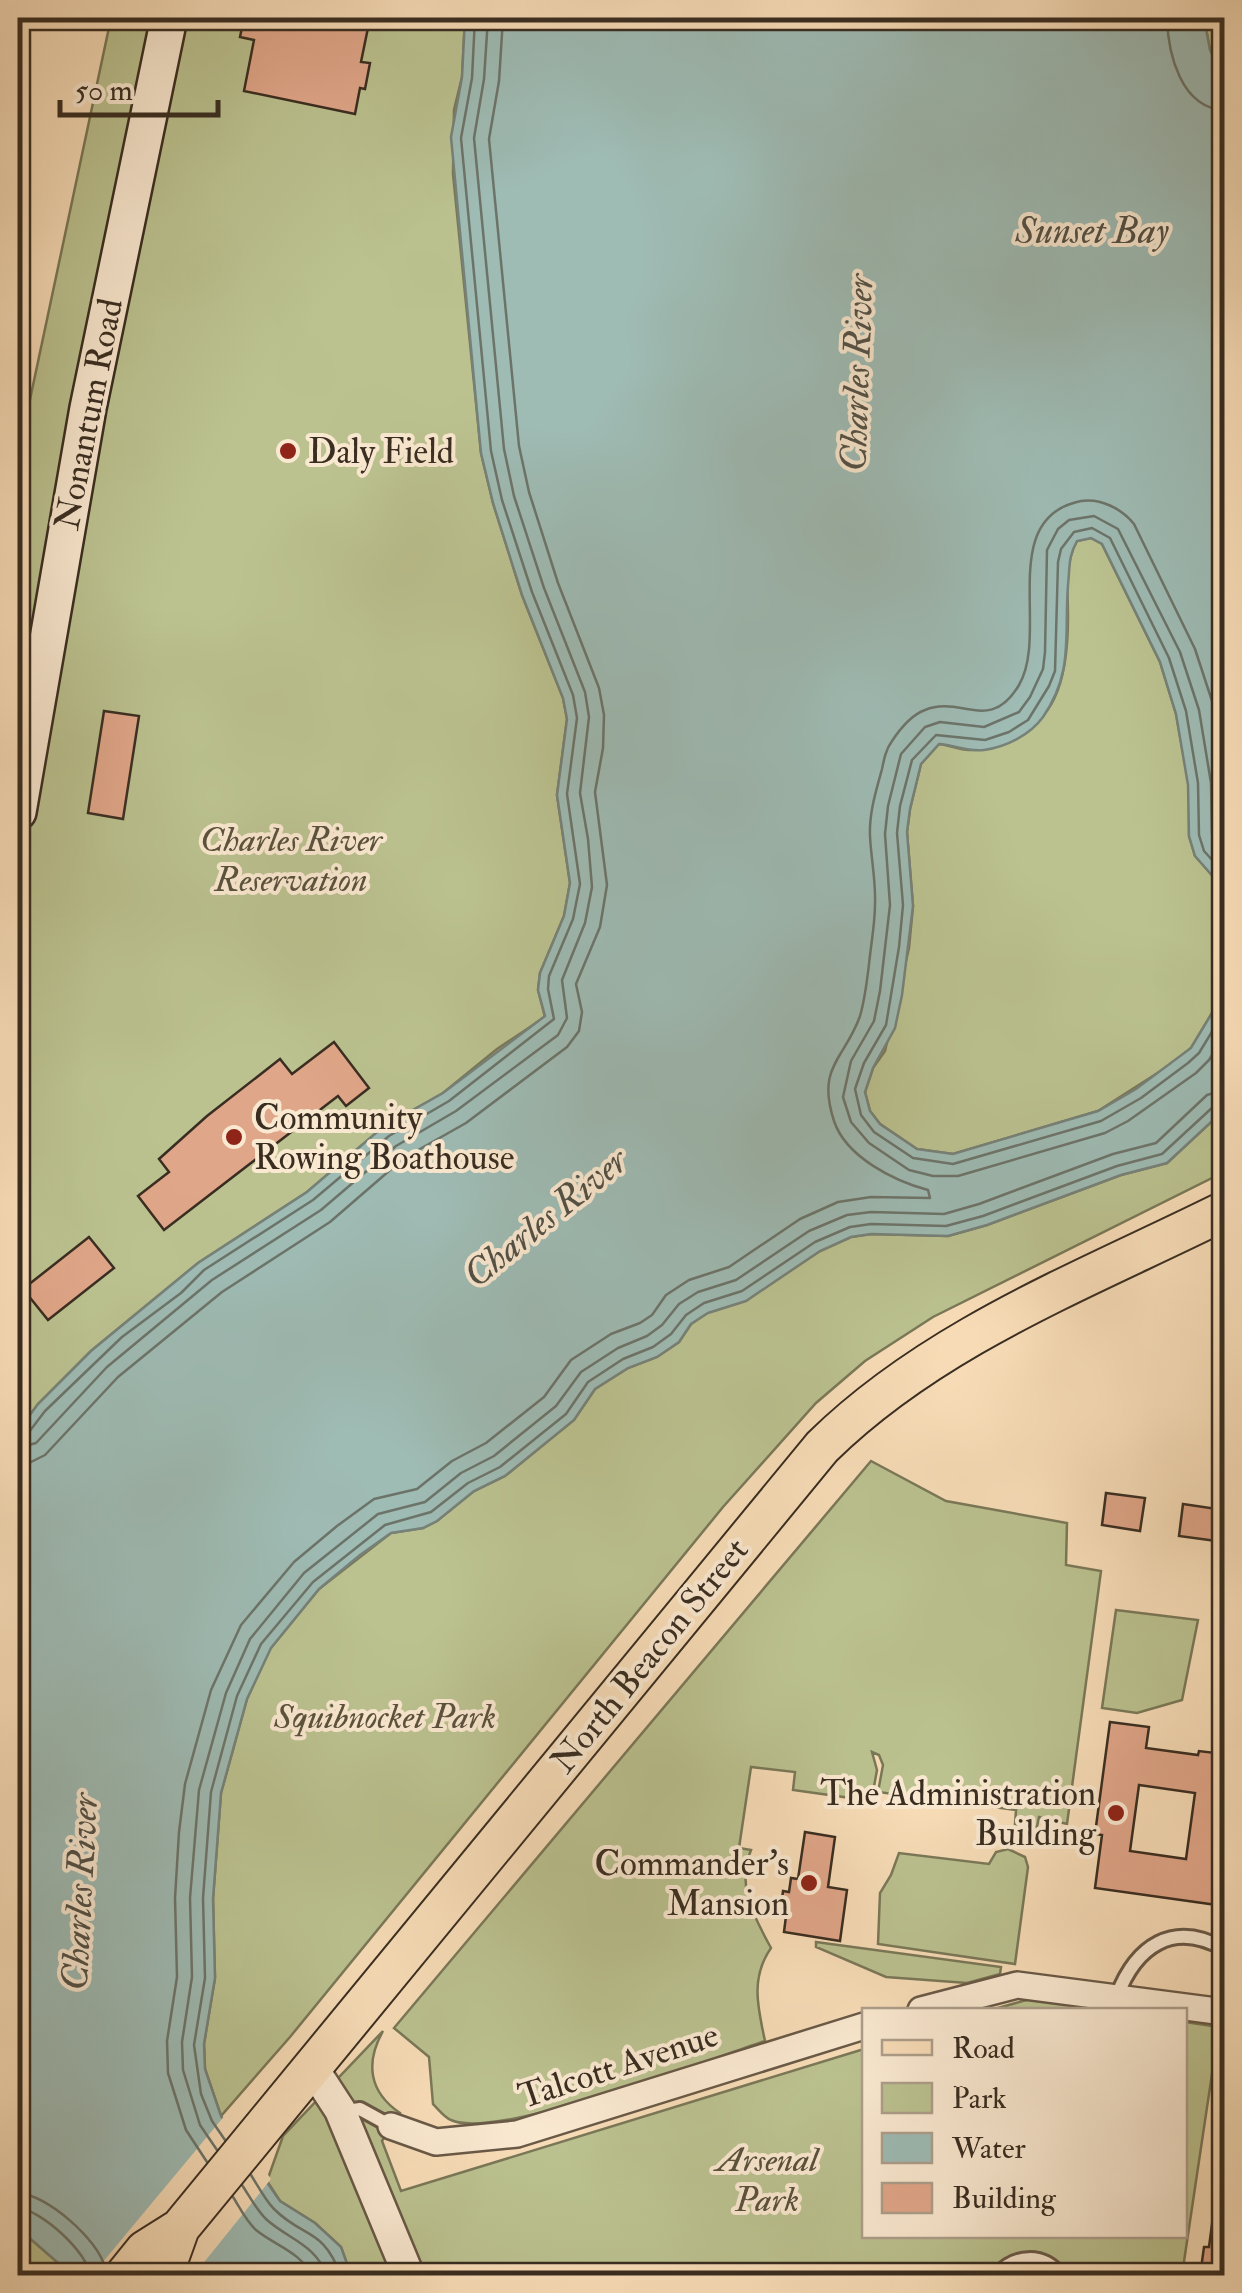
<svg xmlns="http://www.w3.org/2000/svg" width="1242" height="2293" font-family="'IM FELL Double Pica',serif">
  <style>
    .green { fill: #bbc290; stroke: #7a7858; stroke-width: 2.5 }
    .water { fill: #9ebbb4; stroke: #768279; stroke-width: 2.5 }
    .pier { fill: #f8ddb8 }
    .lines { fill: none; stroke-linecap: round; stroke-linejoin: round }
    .shore { stroke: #6c746a; stroke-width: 2.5 }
    .building { fill: #e0a689; stroke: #392d21; stroke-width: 2.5; fill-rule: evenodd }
    .service-casing { stroke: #695947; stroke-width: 18 }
    .minor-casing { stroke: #695947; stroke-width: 30 }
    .tertiary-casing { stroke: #695947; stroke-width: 35 }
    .secondary-casing { stroke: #392d21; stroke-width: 40 }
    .primary-casing { stroke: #392d21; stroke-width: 42 }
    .service { stroke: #fae9d1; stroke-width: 12 }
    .minor { stroke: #fae9d1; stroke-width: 25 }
    .tertiary { stroke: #fae9d1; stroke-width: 30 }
    .secondary { stroke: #fae9d1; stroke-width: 35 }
    .primary { stroke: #f8ddb8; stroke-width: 38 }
    .poi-dot { fill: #8f2418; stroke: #fae9d1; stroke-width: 4 }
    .labels { text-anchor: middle; stroke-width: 8; stroke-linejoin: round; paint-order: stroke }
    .street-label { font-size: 35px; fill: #392d21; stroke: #fae9d1 }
    .poi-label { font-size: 35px; fill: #392d21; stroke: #fae9d1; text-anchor: start }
    .park-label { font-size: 35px; font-style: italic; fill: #5a523d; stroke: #fae9d1 }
    .water-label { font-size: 38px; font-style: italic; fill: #525046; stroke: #fae9d1 }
  </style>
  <rect width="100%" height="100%" fill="#f8ddb8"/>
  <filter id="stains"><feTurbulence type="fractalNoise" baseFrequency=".002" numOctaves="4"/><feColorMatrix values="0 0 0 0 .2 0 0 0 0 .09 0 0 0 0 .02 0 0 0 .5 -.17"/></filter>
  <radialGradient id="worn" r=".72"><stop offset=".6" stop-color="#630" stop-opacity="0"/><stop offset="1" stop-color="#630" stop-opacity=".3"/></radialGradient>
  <path class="green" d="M111,18H465L462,77L454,110L453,174L481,453L493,503L522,595L563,698L567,719L557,795L570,883L564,916L540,973L538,990L545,1017L497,1049L443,1093L383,1127L307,1192L198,1263L91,1351L38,1404L18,1431V456Z
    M1204,18H1224V83L1210,50Z
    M1091,538L1102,544L1160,662L1176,714L1189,785V836L1195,856L1224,889V993L1191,1048L1170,1065L1098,1111L953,1154L917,1149L880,1124L870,1111L865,1092L873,1068L885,1051L909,948L913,906L907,832L910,809L921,764L939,744C950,745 959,750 969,750C976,751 985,747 992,745C1057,731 1068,677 1068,617C1068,591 1064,564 1077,541Z
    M1224,1110V1172L933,1317L865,1361L816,1403L723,1507L290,2037L221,2116L205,2069L204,2044L215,1978L213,1899L221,1793L247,1699L270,1649L319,1589L391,1533L423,1528L437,1521L474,1491L505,1476L574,1420L595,1389L628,1368L657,1357L679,1342L691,1324L708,1312L746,1300L820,1251L851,1237L871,1234L948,1236L987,1225L1121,1175L1167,1163Z
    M871,1461L946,1501L1067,1523L1066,1565L1101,1571L1067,1824L1039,1817L1037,1827L1015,1824L1016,1810L878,1792L883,1765L879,1755L872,1752L877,1770L873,1792L860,1790L858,1799L793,1790L795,1772L751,1767L739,1848L751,1850C736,1887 754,1916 771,1948C750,1978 758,2008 765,2041C710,2059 496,2141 451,2120C445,2118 438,2109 433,2104L429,2057L394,2028Z
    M1116,1610L1198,1620L1182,1700L1137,1713L1102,1708Z
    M1008,1849L1025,1857L1028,1867L1015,1964L878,1944L880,1893L891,1875L899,1853L989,1864L996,1852Z
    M816,1942L1001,1967L1000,1974L967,1983L886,1977L816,1947Z
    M1030,1999L1104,2010H991Z
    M1185,2022L1219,2027L1182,2275H351L341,2247L315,2223L280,2201L267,2181L283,2136L383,2031C365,2063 369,2092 400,2113L382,2141L401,2191L864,2049V2236H1184Z
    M18,2228L72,2275H18Z"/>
  <path class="water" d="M465,18H1204L1210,50L1224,83V889L1195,856L1189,836L1188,785L1176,714L1160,662L1102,544L1091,538L1077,541C1068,557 1070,567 1068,585C1064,636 1074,672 1043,717C1030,735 1006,747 984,750C967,752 955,745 939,744L921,764L910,809L907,832L913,906L902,995L895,1028L873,1068L865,1092L870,1111L880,1124L917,1149L953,1154L1098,1111L1136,1089L1191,1048L1224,993V1110L1167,1163L1121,1175L987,1225L948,1236L871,1234L851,1237L820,1251L746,1301L708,1313L691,1324L679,1342L657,1357L628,1368L595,1389L574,1420L505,1476L474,1491L437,1521L423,1528L391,1533L360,1555L319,1589L271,1648L247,1699L221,1793L213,1899L215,1978L204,2044L205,2069L221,2116L280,2201L315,2223L341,2247L351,2275H72L18,2228V1431L38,1404L91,1351L198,1263L307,1192L383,1127L443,1093L545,1016L538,990L540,973L564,916L570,883L557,795L567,719L563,698L522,595L493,503L481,453L451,137L462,77Z"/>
  <path class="pier" d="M226,2114L271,2179L193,2276L92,2275Z"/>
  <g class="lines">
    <path class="shore" d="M1167,18C1168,54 1181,108 1224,110
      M1224,854L1215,845L1212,833L1211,783L1199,710L1180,652L1118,529L1094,516L1069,520L1058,529L1047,550L1045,652L1043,669L1030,697L1019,712L984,727L940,722L925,727L901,754L888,806L885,834L890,905L880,991L874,1021L851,1061L843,1097L851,1122L869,1143L909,1170L933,1176H958L1105,1133L1128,1121L1196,1073L1209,1060L1224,1036
      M1224,873L1204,851L1199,835L1198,783L1186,711L1169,658L1110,538L1092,528L1074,532L1061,549L1058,562L1055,671L1049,686L1028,720L1009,732L985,740L936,735L912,760L900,806L897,833L903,905L899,947L886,1025L864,1063L855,1089L861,1115L874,1132L913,1158L953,1164L1101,1121L1141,1098L1188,1063L1199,1053L1224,1012
      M18,1435L29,1432L45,1411L122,1337L181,1293L204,1270L313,1200L389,1136L449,1101L554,1019L548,989L549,976L573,919L580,884L567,794L577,718L573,695L532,592L502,500L491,451L461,138L472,78L475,18
      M18,1448L36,1443L107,1367L212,1280L321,1210L396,1146L456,1111L558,1035L567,1018L562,980L585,923L592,887L588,839L580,793L589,717L585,692L544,588L514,496L504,449L474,138L484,79L488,18
      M18,1463L31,1462L45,1455L118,1377L222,1292L330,1222L404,1158L466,1123L567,1047L579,1031L582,1012L576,984L600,927L607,885L595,792L603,748L604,715L599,688L558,583L529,492L519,446L489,139L499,81L503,18
      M225,2140L212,2121L201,2094L194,2045L205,1978L203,1898L211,1792L237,1696L261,1644L313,1582L385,1525L431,1512L468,1483L500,1467L566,1414L588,1382L623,1359L653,1347L671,1334L686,1315L704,1303L742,1291L815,1242L850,1227L871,1224L946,1226L983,1216L1117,1166L1162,1154L1214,1106L1224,1103
      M217,2150L200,2125L183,2070L182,2042L192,1977L190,1898L199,1790L226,1693L250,1639L304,1573L378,1514L425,1502L461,1473L494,1456L556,1406L581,1372L618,1348L647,1336L662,1325L679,1304L698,1292L736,1280L809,1231L847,1215L871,1212L944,1214L979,1204L1113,1154L1156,1143L1207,1095L1224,1090
      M207,2162L186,2130L168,2073L167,2041L177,1977L175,1898L179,1832L185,1784L211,1690L241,1625L294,1562L337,1526L374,1499L417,1489L452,1461L486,1443L544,1397L571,1360L611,1334L640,1323L652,1315L666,1295L689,1280L729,1267L800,1219L838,1202L871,1197L930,1198L928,1190C894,1181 846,1157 834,1121C816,1066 845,1059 860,1016C865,999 867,981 869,964C871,944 875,924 875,904C876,881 871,858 870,836C869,813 876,791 882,769C884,759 886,749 892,741C900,729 911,715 925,710C961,695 990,734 1019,685C1050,632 996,518 1081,501C1101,498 1122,509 1134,524L1195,649L1213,704L1224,774
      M251,2175C258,2186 265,2200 274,2209C304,2239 323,2227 341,2276
      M242,2185C250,2197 257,2211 267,2220C290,2240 316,2245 327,2276
      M18,2193C46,2194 99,2240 105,2268
      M233,2197C240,2208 246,2221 256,2230C274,2245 303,2253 311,2276
      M18,2208C40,2209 89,2253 90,2276"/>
  </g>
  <path class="building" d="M244,18H370L361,62L370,63L365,89L360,88L355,114L244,91L254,40L240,37Z
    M104,711L139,716L123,819L88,813Z
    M334,1042L369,1088L346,1106L338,1096L164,1230L138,1196L169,1172L159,1159L207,1116L280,1059L292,1074Z
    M89,1237L114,1268L48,1320L23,1289Z
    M1106,1493L1145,1498L1140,1531L1102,1525Z
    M1183,1504L1224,1510V1542L1179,1536Z
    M1110,1722L1149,1727L1146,1748L1198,1755L1199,1751L1224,1754V1906L1095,1888L1102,1835L1095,1834ZM1139,1785L1195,1793L1186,1859L1130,1851Z
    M805,1832L835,1837L828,1887L847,1890L840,1941L784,1932L787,1908L781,1907L783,1891L789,1892L791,1878L798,1879Z
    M1214,2209L1224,2210V2276H1200L1204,2247H1209Z"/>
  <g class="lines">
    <defs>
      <path id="service" d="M1117,1996C1136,1946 1173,1920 1224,1949
        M340,2112L360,2109L391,2126
        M996,2276C1014,2255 1043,2252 1061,2276"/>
      <path id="minor" d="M921,2010L1017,1985L1224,2012
        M391,2126L436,2142L517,2134L864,2026"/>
      <path id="tertiary" d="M312,2067L340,2110L409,2276"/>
      <path id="secondary" d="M18,812L88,408L169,18"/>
      <path id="primary" d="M124,2276L145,2250L180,2228
        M159,2276L166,2267L180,2228L822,1447C934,1337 1085,1280 1224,1211"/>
    </defs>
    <use href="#service" class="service-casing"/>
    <use href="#minor" class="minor-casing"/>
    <use href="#tertiary" class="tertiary-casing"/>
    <use href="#secondary" class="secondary-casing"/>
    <use href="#primary" class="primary-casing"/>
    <use href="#service" class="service"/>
    <use href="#minor" class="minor"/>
    <use href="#tertiary" class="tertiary"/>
    <use href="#secondary" class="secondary"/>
    <use href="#primary" class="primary"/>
  </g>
  <g class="poi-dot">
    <circle cx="288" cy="451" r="10"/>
    <circle cx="234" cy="1137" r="10"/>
    <circle cx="1116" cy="1813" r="10"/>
    <circle cx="809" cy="1883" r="10"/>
  </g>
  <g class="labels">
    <g class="street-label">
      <text transform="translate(88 414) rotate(-79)" y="12">Nonantum Road</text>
      <text transform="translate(649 1655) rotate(-51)" y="12">North Beacon Street</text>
      <text transform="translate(618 2065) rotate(-18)" y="12">Talcott Avenue</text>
    </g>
    <g class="poi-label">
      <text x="308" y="463">Daly Field</text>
      <text x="254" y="1129">Community<tspan x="254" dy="40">Rowing Boathouse</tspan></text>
      <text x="1096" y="1805" text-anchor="end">The Administration<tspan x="1096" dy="40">Building</tspan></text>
      <text x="789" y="1875" text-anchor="end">Commander's<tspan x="789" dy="40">Mansion</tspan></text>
    </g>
    <g class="park-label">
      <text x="291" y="851">Charles River<tspan x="291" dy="40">Reservation</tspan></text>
      <text x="385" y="1728">Squibnocket Park</text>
      <text x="767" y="2171">Arsenal<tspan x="767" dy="40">Park</tspan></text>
    </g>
    <g class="water-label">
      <text x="1092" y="243">Sunset Bay</text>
      <text transform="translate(856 373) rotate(-88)" y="13">Charles River</text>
      <text transform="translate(545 1217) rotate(-39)" y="13">Charles River</text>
      <text transform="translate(79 1892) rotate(-87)" y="13">Charles River</text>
    </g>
  </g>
  <rect width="1242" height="2293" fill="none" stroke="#f8ddb8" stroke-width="60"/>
  <rect x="20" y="20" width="1202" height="2253" fill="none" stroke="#392d21" stroke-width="5"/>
  <rect x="30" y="30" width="1182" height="2233" fill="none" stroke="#392d21" stroke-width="2.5"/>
  <rect x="862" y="2008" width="325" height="230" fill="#fae9d1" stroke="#ad9e8b" stroke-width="2.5"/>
  <rect x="882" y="2040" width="50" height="15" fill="#f8ddb8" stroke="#ad9e8b" stroke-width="2.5"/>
  <text x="952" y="2058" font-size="30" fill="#392d21">Road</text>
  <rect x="882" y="2083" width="50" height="30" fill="#bbc290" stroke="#ad9e8b" stroke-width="2.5"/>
  <text x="952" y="2108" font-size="30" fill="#392d21">Park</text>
  <rect x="882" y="2133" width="50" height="30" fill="#9ebbb4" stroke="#ad9e8b" stroke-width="2.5"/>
  <text x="952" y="2158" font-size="30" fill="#392d21">Water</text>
  <rect x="882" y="2183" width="50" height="30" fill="#e0a689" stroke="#ad9e8b" stroke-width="2.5"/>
  <text x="952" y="2208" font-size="30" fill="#392d21">Building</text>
  <path d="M60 100v15h158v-15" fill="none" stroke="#392d21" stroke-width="5"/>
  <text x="75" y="100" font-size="30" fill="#392d21" stroke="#fae9d1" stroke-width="8" paint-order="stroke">50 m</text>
  <rect width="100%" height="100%" filter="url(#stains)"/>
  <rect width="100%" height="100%" fill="url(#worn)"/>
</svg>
